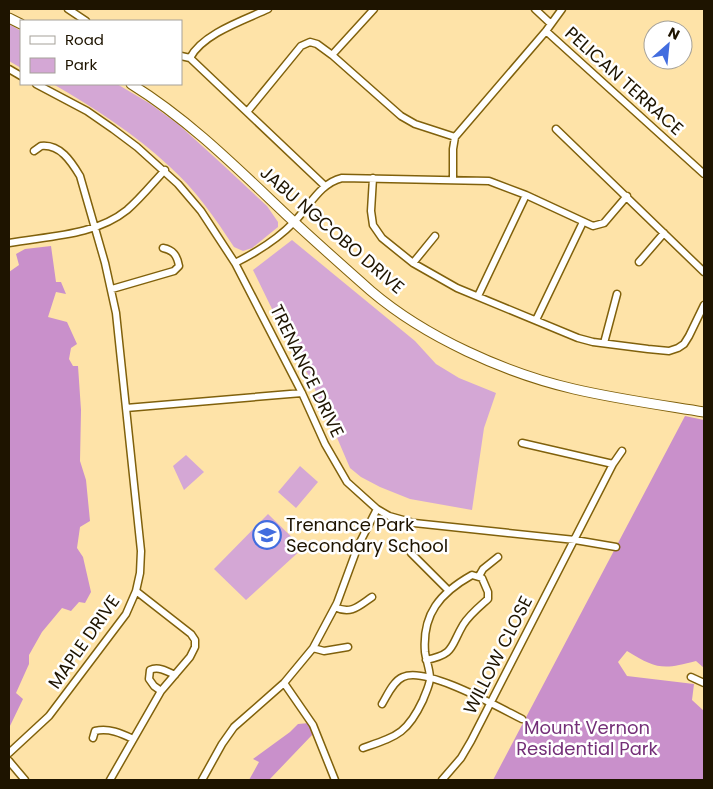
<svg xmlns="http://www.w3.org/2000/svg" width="713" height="789" font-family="Poppins,sans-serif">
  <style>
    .green { fill: #d4a7d5 }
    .forest { fill: #c990cb }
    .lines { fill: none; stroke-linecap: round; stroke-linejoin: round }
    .minor-casing { stroke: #80610c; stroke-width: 9 }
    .secondary-casing { stroke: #80610c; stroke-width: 11 }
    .minor { stroke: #fff; stroke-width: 6 }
    .secondary { stroke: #fff; stroke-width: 9 }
    .labels { text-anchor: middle; stroke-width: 5; stroke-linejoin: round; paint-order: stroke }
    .street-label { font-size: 18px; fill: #1e1400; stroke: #fff }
    .poi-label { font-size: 18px; fill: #1e1400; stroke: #fff; text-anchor: start }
    .park-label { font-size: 18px; fill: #743078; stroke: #fff }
  </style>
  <rect width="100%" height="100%" fill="#fee3a8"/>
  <path class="green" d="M9,24L21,31V68L9,61Z
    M53,84H117L149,103L178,124L223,165L267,206L278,222V227L252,248L243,251L234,247C215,218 195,189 169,166C134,133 94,108 53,84Z
    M292,240L415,341L436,364L459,378L496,393L484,428L472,510L410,499L380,487L361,477L350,468L335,433L325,415L311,379L291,348L253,270Z
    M186,455L204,472L184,490L173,466Z
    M300,466L318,482L296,508L278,492Z
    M268,514L303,548L246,600L214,569Z"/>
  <path class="forest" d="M51,246L56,282H61L66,294L56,292L48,317L67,322L77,344L71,348L69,359L73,366H78L81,410L80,461L86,480L90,521L80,527L77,548L83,557L91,592L85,603L79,602L71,611L62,608L42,632L29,655V664L16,693L23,699L9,728V272L19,265L16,254L25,249Z
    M685,416L704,420V668L696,661C663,670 656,669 627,651L618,662L627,676L694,684L692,700L704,711V780H493Z
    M309,723L313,734L269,780H249L259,762L253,759L290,732L298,724Z"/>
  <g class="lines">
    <defs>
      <path id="minor" d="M68,9L86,21
        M535,9L551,24
        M546,31L704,174
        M332,55L374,9
        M181,56L190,58L325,186
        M190,58C202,34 244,20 268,9
        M9,69L21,76
        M36,84L87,111L113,129L137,147L178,184L201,211L235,263L302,393L325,444L347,482L377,509L389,516L414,523L575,540L616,547
        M247,112L301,46L310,42L317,44L332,55L401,116L415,124L455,137
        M556,129L704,272
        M373,178L371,211L373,225L382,238L413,263L457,288L578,338L593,342L648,349L669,351L678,348L684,344L689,336L704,305
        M453,179V149L455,137L546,31L562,9
        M9,243C48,236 95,236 127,210C141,198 152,184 165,170
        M639,262L664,233
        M235,263C257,252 277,240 294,222C309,207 320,183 342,178L489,181L526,195L593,226L604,223L627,196
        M413,263L435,236
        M112,289L174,271L179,266C177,255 173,250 163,248
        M478,296L526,195
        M536,320L583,222
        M604,343L617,294
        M126,408L302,393
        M522,443L613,464
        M411,553L449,591
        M479,576L483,569L498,557
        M335,607C351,615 359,606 372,597
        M313,648L324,651L348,647
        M691,677L704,683
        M284,683L313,725L335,780
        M161,691L154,686L149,679L150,670C158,666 167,671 175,675
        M382,704C387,696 393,681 403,677C426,666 498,707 522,719
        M93,738L95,731C109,728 121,733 133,739
        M363,748C397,736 407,734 423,700C425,694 430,685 430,678C430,670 426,660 425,652C422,614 440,593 472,575L482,578L488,592V599C479,607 469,615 463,625C450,647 455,654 426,660
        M9,753L49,716L126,614L136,591L140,573L141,551L116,313L105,263L80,176C71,161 60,144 41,146L34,151
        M9,761L25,780
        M110,780L161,691L190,657L195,647V640L191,634L136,591
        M202,780L222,744L234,727L284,683L313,648L337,603L358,546L377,509
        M442,780L461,758L471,741L613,464L622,451"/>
      <path id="secondary" d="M9,18L21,24
        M131,84C191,121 241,172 292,220C318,244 345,268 371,291C425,337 505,373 574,389C617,399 661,405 704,412"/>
    </defs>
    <use href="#minor" class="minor-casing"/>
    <use href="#secondary" class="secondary-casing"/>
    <use href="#minor" class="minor"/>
    <use href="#secondary" class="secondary"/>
  </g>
  <defs>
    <symbol id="school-ring" viewBox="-11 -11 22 22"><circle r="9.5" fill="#fff" stroke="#426ddf" stroke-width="1.5"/><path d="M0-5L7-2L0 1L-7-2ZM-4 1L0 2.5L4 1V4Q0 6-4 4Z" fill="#426ddf"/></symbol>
  </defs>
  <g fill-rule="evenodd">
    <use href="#school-ring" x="251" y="519" width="32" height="32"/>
  </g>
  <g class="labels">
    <g class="street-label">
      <text transform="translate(624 81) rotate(42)" y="6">PELICAN TERRACE</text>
      <text transform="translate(332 230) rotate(41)" y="6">JABU NGCOBO DRIVE</text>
      <text transform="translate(307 371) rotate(64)" y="6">TRENANCE DRIVE</text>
      <text transform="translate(84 642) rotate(-55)" y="6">MAPLE DRIVE</text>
      <text transform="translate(498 655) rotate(-63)" y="6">WILLOW CLOSE</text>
    </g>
    <g class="poi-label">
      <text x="286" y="531">Trenance Park<tspan x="286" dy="21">Secondary School</tspan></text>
    </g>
    <g class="park-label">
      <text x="587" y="734">Mount Vernon<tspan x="587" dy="21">Residential Park</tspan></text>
    </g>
  </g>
  <rect width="713" height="789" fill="none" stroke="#1e1400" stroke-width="20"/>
  <rect x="20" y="20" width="162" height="65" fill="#ffffff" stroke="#a5a199"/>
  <rect x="30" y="36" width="25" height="8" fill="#ffffff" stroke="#a5a199"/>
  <text x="65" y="45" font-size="15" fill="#1e1400">Road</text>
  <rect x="30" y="58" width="25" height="15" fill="#d4a7d5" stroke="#a5a199"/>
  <text x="65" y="70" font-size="15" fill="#1e1400">Park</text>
  <g transform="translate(668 45) rotate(27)"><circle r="24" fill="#ffffff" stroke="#a5a199"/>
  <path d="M0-4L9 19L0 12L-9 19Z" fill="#426ddf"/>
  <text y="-8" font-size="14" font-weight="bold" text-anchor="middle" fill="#1e1400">N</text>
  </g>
</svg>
